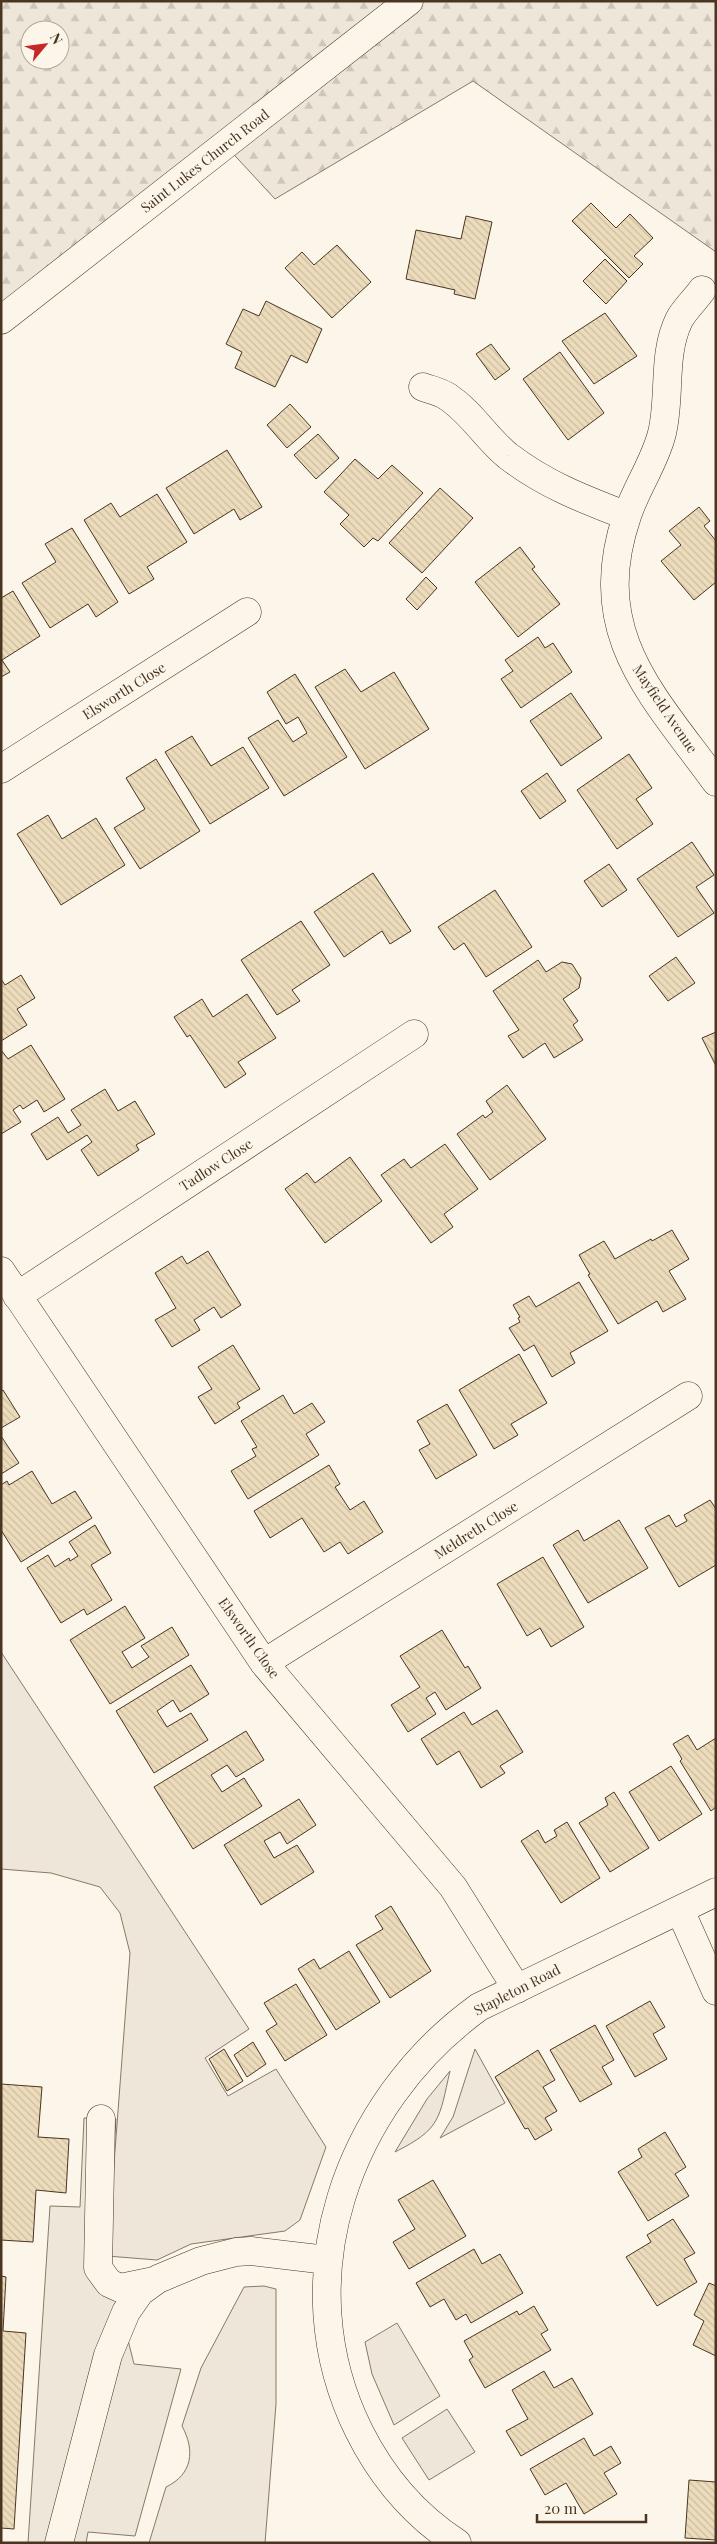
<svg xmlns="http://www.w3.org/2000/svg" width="717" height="2544" font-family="'Playfair Display',serif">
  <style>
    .green { fill: #ede6d9; stroke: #887966 }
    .forest { fill: url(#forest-firs); stroke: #887966; fill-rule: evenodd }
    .parking { fill: #ede7d9; stroke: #887966 }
    .building { fill: url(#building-back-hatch); stroke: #4a3520 }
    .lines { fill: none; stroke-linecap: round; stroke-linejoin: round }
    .minor-casing { stroke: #4a3520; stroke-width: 29 }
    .minor { stroke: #fbf6e9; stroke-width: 28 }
    .labels { text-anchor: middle; stroke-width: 4; stroke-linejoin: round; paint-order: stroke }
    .street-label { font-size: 14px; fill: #4a3520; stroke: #fbf6e9 }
  </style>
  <defs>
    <pattern id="forest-firs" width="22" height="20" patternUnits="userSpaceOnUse" patternTransform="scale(1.25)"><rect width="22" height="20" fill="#ede6d9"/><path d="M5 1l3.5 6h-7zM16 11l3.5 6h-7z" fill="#cdc6ba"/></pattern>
    <pattern id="building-back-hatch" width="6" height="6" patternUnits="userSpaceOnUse" patternTransform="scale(1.25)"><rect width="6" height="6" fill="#ecdcbc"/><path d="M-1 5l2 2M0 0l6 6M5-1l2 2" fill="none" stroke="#ccbda1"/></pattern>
  </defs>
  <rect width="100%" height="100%" fill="#fbf6e9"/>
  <path class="green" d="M1,1652L249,2029L205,2058L228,2096L276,2069L326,2147L300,2220L285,2231L191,2244L157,2260L107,2256L130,1953L120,1913L100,1887L51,1873L1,1869Z
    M475,2049L505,2103L440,2138L453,2117Z
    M450,2071C439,2119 441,2129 395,2152L427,2099Z
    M264,2286L276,2289V2404L265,2543H149L166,2487C193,2474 195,2450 182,2426L201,2368L244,2287Z
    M397,2323L440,2396L394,2425L372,2374L365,2342Z
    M447,2409L475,2452L429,2480L402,2438Z"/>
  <path class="forest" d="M1,1H716V252L473,81L275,199L225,145L1,320ZM30,30H60V60H30Z"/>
  <path class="parking" d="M84,2118L116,2119L107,2256L134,2364L181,2369L135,2536L88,2532L86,2543H28L50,2206L80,2207Z"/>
  <path class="building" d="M591,203L616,228L630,214L653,238L634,256L643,264L629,278L572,221Z
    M466,216L492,222L475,299L454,294L455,290L406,279L416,230L461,239Z
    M337,245L371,282L332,318L285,268L302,252L314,265Z
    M605,259L627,281L606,304L583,281Z
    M266,301L322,329L307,363L291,355L275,387L235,368L242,352L226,344L243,309L259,316Z
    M605,313L637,356L594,384L562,341Z
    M491,344L510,369L495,380L476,354Z
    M560,352L604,413L568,440L523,379Z
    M290,404L311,427L287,448L267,425Z
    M318,434L339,458L316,479L294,455Z
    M227,450L262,507L240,520L234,509L194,534L166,488Z
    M355,459L378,479L392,465L423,493L378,541L373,538L364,547L340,524L349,515L324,492Z
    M440,488L473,518L422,573L389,543Z
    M157,494L187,542L147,567L154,579L129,594L84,520L111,503L120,517Z
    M699,507L710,521L704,526L716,541V582L694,600L661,561L681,545L669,531Z
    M72,528L118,602L96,617L88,604L50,628L22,583L56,562L45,544Z
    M520,547L535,567L532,569L560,604L518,637L475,582Z
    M426,577L437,588L417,610L406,599Z
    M13,591L40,636L2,660L10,672L1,677V598Z
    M538,637L545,648L553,643L572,672L521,708L501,679L513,671L505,660Z
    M345,669L361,692L394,672L429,729L365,769L315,687Z
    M295,674L347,757L284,796L248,738L278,720L293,742L307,733L298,717L286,724L267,692Z
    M571,693L602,738L561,766L530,721Z
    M192,736L211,766L243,747L269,788L210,824L165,752Z
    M629,754L652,788L636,799L653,824L617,849L577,790Z
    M156,759L200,831L140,869L114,828L145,809L126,778Z
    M547,773L566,801L540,819L521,791Z
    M48,815L62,839L96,818L125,865L61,905L17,834Z
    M692,842L714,875L696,887L714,913L678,937L637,879Z
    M609,864L627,890L602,907L584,881Z
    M373,873L411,931L390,944L382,931L344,957L314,912Z
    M495,890L532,947L486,977L464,943L454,950L438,927Z
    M301,921L330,965L292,990L300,1001L277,1015L241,960Z
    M676,957L695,983L668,1001L649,976Z
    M538,960L546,972L562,962L572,964L581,978L579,988L563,999L578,1021L573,1025L583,1040L554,1058L545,1043L523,1058L508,1036L519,1030L493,991Z
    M21,975L35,998L17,1009L27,1025L1,1041V979L5,985Z
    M247,994L276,1038L238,1062L246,1074L225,1088L190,1035L187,1037L174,1017L202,999L213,1017Z
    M716,1032V1066L702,1038Z
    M31,1045L65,1099L44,1112L37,1100L23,1109L20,1105L13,1110L21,1122L1,1134V1050L8,1059Z
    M507,1085L546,1139L490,1180L457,1134L483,1115L485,1118L493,1112L486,1101Z
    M105,1089L118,1111L135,1101L155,1134L136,1145L139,1150L98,1176L81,1150L92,1142L87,1135L47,1160L31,1134L58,1117L68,1133L81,1125L71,1110Z
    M445,1144L478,1189L444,1214L453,1227L431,1243L381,1175L404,1159L411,1168Z
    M350,1157L382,1201L325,1243L285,1189L307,1173L315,1183Z
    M672,1230L689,1259L669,1271L686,1299L663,1312L657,1301L618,1324L588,1275L590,1274L579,1255L604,1241L615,1259L651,1239L652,1241Z
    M208,1251L241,1305L221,1318L214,1307L194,1320L200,1330L172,1347L155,1320L176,1308L155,1273L182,1256L187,1264Z
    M579,1282L608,1331L570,1353L575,1363L552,1377L534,1345L524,1351L509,1328L520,1322L518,1318L520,1317L513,1305L529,1296L536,1307Z
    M233,1345L260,1389L237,1403L240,1408L215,1424L198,1397L212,1389L198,1367Z
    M519,1354L547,1403L511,1424L518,1435L494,1449L459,1390Z
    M3,1390L20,1417L1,1428V1391Z
    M283,1395L294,1414L312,1403L325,1422L306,1434L319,1455L248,1499L231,1471L256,1456L252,1449L257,1447L241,1421Z
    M447,1404L477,1455L436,1479L419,1450L430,1444L417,1421Z
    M1,1436L19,1463L1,1474Z
    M329,1465L340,1484L335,1487L350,1510L364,1501L383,1532L348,1554L340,1542L324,1552L302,1518L270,1538L254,1511Z
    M32,1471L52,1504L75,1491L92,1518L21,1562L1,1530V1485L7,1481L9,1485Z
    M710,1500L716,1509V1565L679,1587L645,1528L669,1515L676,1527L687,1521L684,1515Z
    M619,1520L648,1568L588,1603L553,1545L578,1530L584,1541Z
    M95,1525L111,1553L91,1565L112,1600L87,1615L84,1609L61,1623L27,1568L48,1555L55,1567L69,1558L70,1561L78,1556L69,1542Z
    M543,1557L584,1627L551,1647L540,1628L527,1636L497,1584Z
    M125,1606L145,1638L122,1652L132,1668L149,1657L141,1646L172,1627L189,1655L110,1704L70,1640Z
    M442,1630L465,1668L468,1666L481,1688L446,1710L435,1692L426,1698L436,1714L408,1732L391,1705L420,1687L400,1656Z
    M191,1665L209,1694L180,1712L173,1700L157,1711L167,1727L191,1713L208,1740L154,1773L116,1711Z
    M497,1710L523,1752L500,1766L505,1773L481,1788L459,1751L437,1765L421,1739L464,1712L472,1725Z
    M246,1731L264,1760L236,1777L227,1765L211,1775L222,1792L244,1778L262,1806L193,1849L154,1787Z
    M688,1735L697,1750L716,1738V1807L711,1811L680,1761L682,1759L673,1744Z
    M671,1766L702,1814L659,1841L629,1792Z
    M614,1792L649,1848L610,1872L579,1823L608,1805L605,1798Z
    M299,1799L316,1825L287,1844L280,1832L264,1841L274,1858L297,1845L314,1872L261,1905L224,1845Z
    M567,1822L600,1878L561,1903L521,1841L538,1830L545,1843L557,1836L554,1830Z
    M391,1906L431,1971L390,1998L356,1945L383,1929L375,1916Z
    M349,1951L380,2002L336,2030L298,1969L314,1959L320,1969Z
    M296,1984L327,2035L285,2061L266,2031L277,2024L264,2003Z
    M650,2001L665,2027L653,2034L667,2059L635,2077L606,2026Z
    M595,2025L614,2060L602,2067L612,2084L580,2102L550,2050Z
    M253,2042L266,2064L247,2077L234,2055Z
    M224,2049L243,2081L227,2091L209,2059Z
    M538,2050L555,2080L543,2087L557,2111L545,2118L552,2130L535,2140L528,2128L525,2129L495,2077Z
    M1,2084L42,2087L38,2137L69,2139L66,2193L36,2190L33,2242L1,2240Z
    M665,2132L686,2167L675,2174L689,2196L648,2221L618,2172L642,2157L638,2149Z
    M433,2180L466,2236L409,2269L393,2242L415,2229L398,2200Z
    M673,2219L695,2253L684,2259L697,2282L657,2306L626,2257L651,2242L647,2235Z
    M474,2249L482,2264L500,2254L523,2293L471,2323L466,2314L456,2320L444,2299L430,2307L416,2283Z
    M1,2276L6,2277L3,2331L26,2333L14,2529L1,2528Z
    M709,2283L716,2286V2356L693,2345L704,2321L694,2315Z
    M534,2306L548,2330L541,2334L551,2350L485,2388L469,2360L473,2357L464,2341L517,2311L519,2315Z
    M544,2371L554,2388L572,2378L593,2414L521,2456L506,2431L528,2419L512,2390Z
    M584,2438L594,2456L611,2446L621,2463L604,2473L617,2494L584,2514L566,2483L545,2495L530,2469Z
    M689,2480L716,2482V2540L685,2538Z"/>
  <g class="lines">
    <defs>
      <path id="minor" d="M702,290C695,300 684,310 679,320C662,355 671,396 662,433C655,462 636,488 627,516C587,633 652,694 716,782
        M1,320L409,1
        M423,387C431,390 441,392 448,397C472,413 486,438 508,456C546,485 583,499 627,516
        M1,769L247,612
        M1,1271L264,1663L453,1887L517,1989
        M17,1296L414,1034
        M264,1663L688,1396
        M680,1910L716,1991
        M101,2119L98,2268L109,2283L120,2288L154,2281
        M59,2543L108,2355L126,2312L140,2292L158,2279L201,2261L236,2252L251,2251L327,2260
        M457,2543C414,2515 382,2477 359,2431C284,2280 346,2103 479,2007L716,1892"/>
    </defs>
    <use href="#minor" class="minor-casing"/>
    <use href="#minor" class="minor"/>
  </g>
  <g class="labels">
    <g class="street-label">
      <text transform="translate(205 161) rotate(-38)" y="5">Saint Lukes Church Road</text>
      <text transform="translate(124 691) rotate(-32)" y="5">Elsworth Close</text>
      <text transform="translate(665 709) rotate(56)" y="5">Mayfield Avenue</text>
      <text transform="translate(216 1165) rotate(-33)" y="5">Tadlow Close</text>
      <text transform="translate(476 1530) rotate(-32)" y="5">Meldreth Close</text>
      <text transform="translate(249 1638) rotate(55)" y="5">Elsworth Close</text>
      <text transform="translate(517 1990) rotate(-27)" y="5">Stapleton Road</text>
    </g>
  </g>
  <rect width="717" height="2544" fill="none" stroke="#4a3520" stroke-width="5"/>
  <g transform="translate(45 45) rotate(61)"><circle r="24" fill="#fbf6e9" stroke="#b4a999"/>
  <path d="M0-4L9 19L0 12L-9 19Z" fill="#c62828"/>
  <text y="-8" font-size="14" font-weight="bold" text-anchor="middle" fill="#4a3520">N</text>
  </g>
  <path d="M537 2514v8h109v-8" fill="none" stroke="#4a3520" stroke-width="2.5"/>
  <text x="544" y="2514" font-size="15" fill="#4a3520" stroke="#fbf6e9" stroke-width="4" paint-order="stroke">20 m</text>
</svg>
